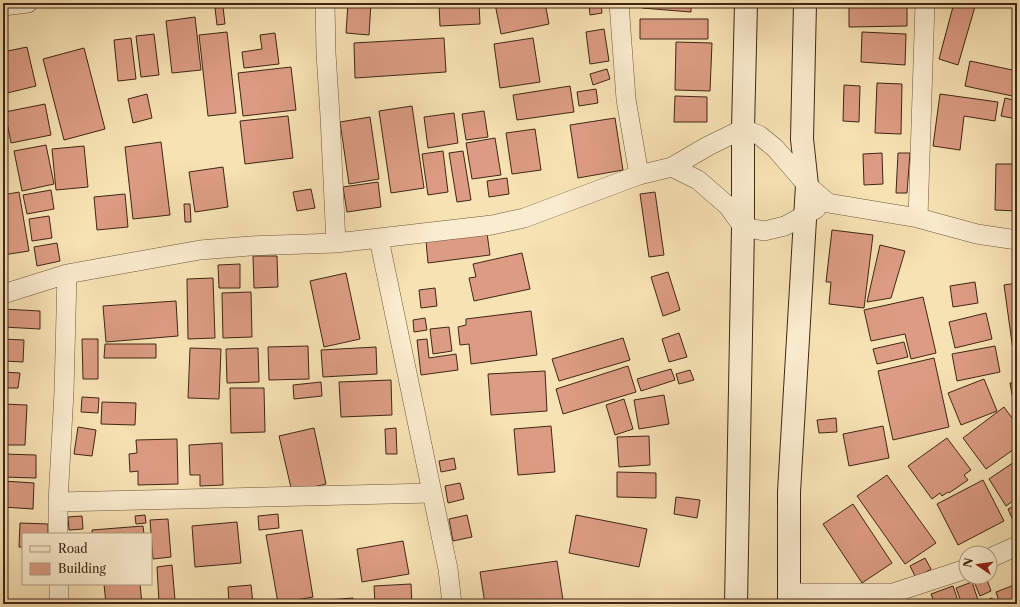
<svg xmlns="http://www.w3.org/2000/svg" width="1020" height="607" font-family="'Libre Caslon Text',serif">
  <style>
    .building { fill: #dc9c83; stroke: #402614 }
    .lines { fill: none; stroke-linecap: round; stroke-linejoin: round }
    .street-casing { stroke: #6e553c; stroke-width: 20 }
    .secondary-casing { stroke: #402614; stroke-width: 24 }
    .street { stroke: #faecce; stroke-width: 19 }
    .secondary { stroke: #faecce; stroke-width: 22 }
  </style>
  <rect width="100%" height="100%" fill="#f7e2b4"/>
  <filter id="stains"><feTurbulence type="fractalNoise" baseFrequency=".005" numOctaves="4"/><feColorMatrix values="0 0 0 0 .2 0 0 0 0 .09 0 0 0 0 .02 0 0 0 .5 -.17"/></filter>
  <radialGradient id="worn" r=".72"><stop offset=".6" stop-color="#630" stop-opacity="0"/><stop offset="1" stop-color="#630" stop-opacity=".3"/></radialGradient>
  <path class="building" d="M348,3H371L369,35L346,33Z
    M439,3H479L480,24L440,26Z
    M501,3H545L549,24L501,34L495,4Z
    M589,3H601L602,13L590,15Z
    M642,3H691V12L642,8Z
    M849,3H907V26L849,27Z
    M954,3H976L958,65L939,59Z
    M223,7L225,24L217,25L215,8Z
    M195,17L201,70L172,73L166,21Z
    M640,19H708V39H640Z
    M604,29L609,61L590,64L586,32Z
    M227,32L236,113L208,116L199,35Z
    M862,32L906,34L905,65L861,62Z
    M275,33L279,64L244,68L242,52L262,49L260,35Z
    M154,34L159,75L141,77L136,36Z
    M131,38L136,79L118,81L114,40Z
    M444,38L446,72L355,78L354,43Z
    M533,38L540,82L500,88L494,44Z
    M676,42L712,43L710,91L675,90Z
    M27,47L36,86L3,94V52Z
    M84,48L105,129L64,140L43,59Z
    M970,61L1017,71V97L965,86Z
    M291,67L296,110L243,116L238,73Z
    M607,69L610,79L593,85L590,74Z
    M877,83L902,84L901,134L875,133Z
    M844,85L860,86L859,122L843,121Z
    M570,86L574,112L517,120L513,95Z
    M596,89L598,103L579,106L577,92Z
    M147,94L152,118L133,123L128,99Z
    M940,94L998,102L995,121L964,116L960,150L933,146Z
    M675,96L707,97V122H674Z
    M1005,98L1017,101V119L1001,116Z
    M45,104L51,135L11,143L5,112Z
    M412,106L424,188L391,193L379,111Z
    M484,111L488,137L466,140L462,114Z
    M454,113L458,143L428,148L424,117Z
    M288,116L293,158L245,164L240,121Z
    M370,117L379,179L349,184L340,122Z
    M615,118L623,170L578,178L570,125Z
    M535,129L541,170L512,174L506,133Z
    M495,138L501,175L472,179L466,143Z
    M161,142L170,215L133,219L125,147Z
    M46,145L54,184L22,191L14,151Z
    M84,146L88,187L56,190L52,149Z
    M443,151L448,192L428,195L422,154Z
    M463,151L471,200L457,202L449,153Z
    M882,153L883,184L864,185L863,154Z
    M898,153H910L907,193H896Z
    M996,164H1017V211L995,210Z
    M223,167L228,207L195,212L189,172Z
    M507,178L509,194L489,197L487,181Z
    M378,182L381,207L347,212L343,187Z
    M311,189L315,208L297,211L293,192Z
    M51,190L54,209L27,214L23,195Z
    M19,192L29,251L3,255V195Z
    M655,192L664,255L649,257L640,194Z
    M125,194L128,227L97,230L94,197Z
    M184,204H190L191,222H185Z
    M49,216L52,238L32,241L29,219Z
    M832,230L873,235L864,308L829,304L831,282H826Z
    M487,233L490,255L428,263L426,241Z
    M57,243L60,261L37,266L34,247Z
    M880,245L905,251L891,298L867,302Z
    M522,253L530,289L474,301L469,278L476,277L473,264Z
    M253,256H277L278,287L254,288Z
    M240,264V288H219L218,265Z
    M668,272L680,310L663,316L651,277Z
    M346,273L360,339L324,347L310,281Z
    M213,278L215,338L188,339L187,279Z
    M975,282L978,303L953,307L950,286Z
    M1017,283V372H1016L1004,285Z
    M435,288L437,306L421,308L419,290Z
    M251,292L252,337L223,338L222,293Z
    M923,297L936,353L911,359L905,334L871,341L864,310Z
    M176,301L178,336L106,342L103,306Z
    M3,309L40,311V329L3,327Z
    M531,311L537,355L471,364L469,344L460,345L458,327L466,325V319Z
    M986,313L992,339L955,348L949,322Z
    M425,318L427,330L414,332L413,320Z
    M449,327L452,351L433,354L430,329Z
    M679,333L687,357L669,362L662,339Z
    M623,338L630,360L559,381L552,359Z
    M3,339L24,340L23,362L3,361Z
    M82,339H98V379H83Z
    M427,339L429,358L456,354L458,370L421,375L417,340Z
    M904,342L908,357L877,364L873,349Z
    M105,344H156V358H104Z
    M308,346L309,379L269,380L268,347Z
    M995,346L1000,372L957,381L952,354Z
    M376,347L377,374L323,377L321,350Z
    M190,348L221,349L219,399L188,398Z
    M258,348L259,382L227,383L226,349Z
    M934,358L949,427L893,440L878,371Z
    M628,366L636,392L563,414L556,389Z
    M671,369L675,380L641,391L637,379Z
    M690,370L694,380L679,384L676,374Z
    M545,371L547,411L491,415L488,374Z
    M3,372L20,373L18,388H3Z
    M984,379L997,411L961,425L948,393Z
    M391,380L392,415L341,417L339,382Z
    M321,382L322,396L294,399L293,385Z
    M1017,382V399L1013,400L1010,383Z
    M230,388H264L265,432L231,433Z
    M664,395L669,424L639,429L634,400Z
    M82,397L99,398L98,413L81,412Z
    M624,399L633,429L615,435L606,405Z
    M102,402L136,403L135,425L101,424Z
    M3,404L27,405L25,445H3Z
    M1004,407L1017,425V447L986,469L963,438Z
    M836,418L837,432L819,433L817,420Z
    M551,426L555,472L518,475L514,429Z
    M883,426L889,458L849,466L843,434Z
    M78,427L96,430L92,456L74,454Z
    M314,428L326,484L292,492L279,436Z
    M396,428L397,454H386L385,429Z
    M649,436L650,465L619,467L617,437Z
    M947,438L971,470L964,475L968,480L949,493L948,492L942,496L940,493L932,499L908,466Z
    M177,439L178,484L138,485V471L130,472L129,454L137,453L136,440Z
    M222,443L223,485L200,486V475H190L189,445Z
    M3,454L36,455V478L3,477Z
    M454,458L456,469L441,472L439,461Z
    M1017,460V498L1006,506L989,479Z
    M617,472L656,473V498L617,497Z
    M887,475L936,543L905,564L857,496Z
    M983,480L1004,521L958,545L937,504Z
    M3,481L34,483L33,509L3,507Z
    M460,483L464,499L448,503L445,486Z
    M676,497L700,500L697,518L674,514Z
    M853,504L892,563L862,583L823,524Z
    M1017,505V524L1015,525L1008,509Z
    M278,514L279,528L259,530L258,516Z
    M145,515L146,523L136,524L135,516Z
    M467,515L472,537L453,541L449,519Z
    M576,515L647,529L639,567L569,553Z
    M82,516L83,529L69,530L68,517Z
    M168,519L171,557L153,559L150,520Z
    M237,522L241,563L195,567L192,526Z
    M20,523L48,524V534H23V547H19Z
    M143,526L144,534H92V530Z
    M302,530L313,597L278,603L266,535Z
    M403,541L409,574L362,582L357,549Z
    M925,558L931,569L916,578L910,566Z
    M557,561L563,600L537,604H485L480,572Z
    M172,565L175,600L159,602L157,567Z
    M972,577H986L991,591L980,596Z
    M972,582L978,600L968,604H962L956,588Z
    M104,584H140L142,604H106Z
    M411,584L412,604H375L374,586Z
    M1017,584V604H1000L996,592Z
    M251,585L253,604H229L228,587Z
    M953,586L959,604H935L931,594Z
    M353,598V604H327V600Z
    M992,598L995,604H977Z"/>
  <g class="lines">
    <defs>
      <path id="street" d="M325,3L326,53L330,116L336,243
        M619,3L626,99L639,175
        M3,6L28,3
        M672,167L698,180L728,206L743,227L764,231L785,226L816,209
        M918,218L925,3
        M379,239L448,569L452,604
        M3,294L67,274L200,250L250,246L336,243L492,225L524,218L639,175L672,167L708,146L743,129L759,135L775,148L807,185L828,203L918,218L977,234L1017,240
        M58,502L432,493
        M58,534V502L64,392L67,274
        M990,558L1017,546
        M59,584V604
        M789,593H893L966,569"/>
      <path id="secondary" d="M736,604L743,227V129L746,3
        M789,604V492L807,185L802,139L805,3"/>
    </defs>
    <use href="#street" class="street-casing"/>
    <use href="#secondary" class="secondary-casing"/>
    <use href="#street" class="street"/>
    <use href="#secondary" class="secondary"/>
  </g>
  <rect width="1020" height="607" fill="none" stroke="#f7e2b4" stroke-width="16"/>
  <rect x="4" y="4" width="1012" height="599" fill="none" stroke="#402614" stroke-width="2"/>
  <rect x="8" y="8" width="1004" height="591" fill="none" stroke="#402614"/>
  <rect x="22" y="533" width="130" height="52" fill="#faecce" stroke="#b09d84"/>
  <rect x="30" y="546" width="20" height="6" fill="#faecce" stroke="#b09d84"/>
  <text x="58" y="553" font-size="12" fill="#402614">Road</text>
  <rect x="30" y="563" width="20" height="12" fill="#dc9c83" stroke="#b09d84"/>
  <text x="58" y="573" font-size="12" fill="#402614">Building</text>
  <g transform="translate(978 565) rotate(283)"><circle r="19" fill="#faecce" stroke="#b09d84"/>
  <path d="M0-3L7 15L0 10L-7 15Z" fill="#8f2418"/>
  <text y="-6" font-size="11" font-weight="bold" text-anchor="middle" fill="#402614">N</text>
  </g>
  <rect width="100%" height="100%" filter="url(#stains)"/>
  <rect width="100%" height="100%" fill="url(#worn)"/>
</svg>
